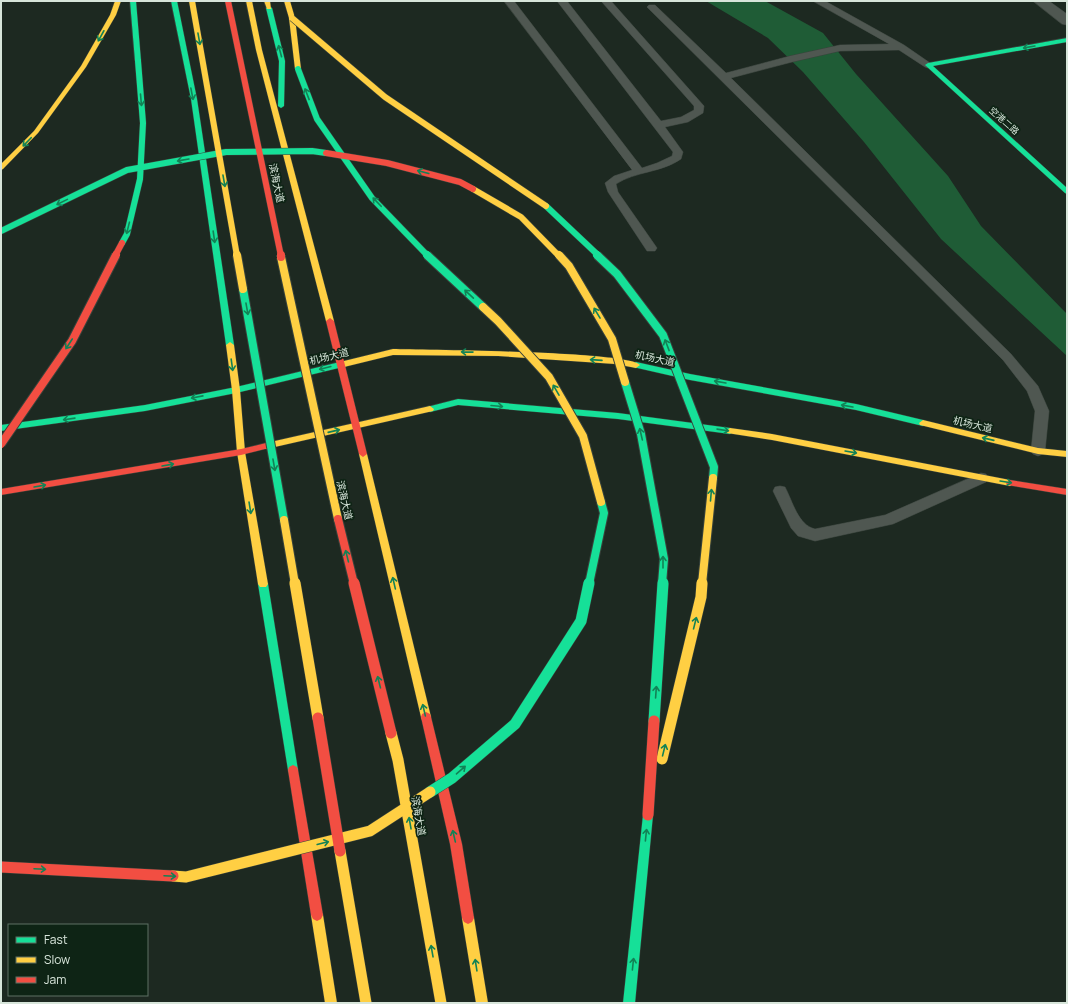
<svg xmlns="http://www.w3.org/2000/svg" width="1068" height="1004" font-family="Manrope,'Noto Sans SC',sans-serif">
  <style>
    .water { fill: #1f5c36 }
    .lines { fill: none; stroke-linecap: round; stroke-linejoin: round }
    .lane-casing { stroke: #39433c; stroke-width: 1 }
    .street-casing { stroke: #39433c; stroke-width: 1 }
    .fast-casing { stroke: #39433c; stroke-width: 1 }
    .slow-casing { stroke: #39433c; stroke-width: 1 }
    .jam-casing { stroke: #39433c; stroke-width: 1 }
    .lane { fill: #4f5751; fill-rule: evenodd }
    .street { fill: #4f5751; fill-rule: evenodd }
    .fast { fill: #16e098; fill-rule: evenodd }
    .slow { fill: #ffcf43; fill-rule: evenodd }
    .jam { fill: #f24e42; fill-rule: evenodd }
    .fast-bridge-far2-casing { stroke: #39433c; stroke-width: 7; stroke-linecap: butt }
    .fast-bridge-far1-casing { stroke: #39433c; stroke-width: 10; stroke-linecap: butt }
    .fast-bridge-casing { stroke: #39433c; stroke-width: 12; stroke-linecap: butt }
    .slow-bridge-far2-casing { stroke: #39433c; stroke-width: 7; stroke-linecap: butt }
    .slow-bridge-far1-casing { stroke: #39433c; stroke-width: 10; stroke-linecap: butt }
    .slow-bridge-casing { stroke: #39433c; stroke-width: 12; stroke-linecap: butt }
    .jam-bridge-far2-casing { stroke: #39433c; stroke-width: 7; stroke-linecap: butt }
    .jam-bridge-far1-casing { stroke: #39433c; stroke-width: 10; stroke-linecap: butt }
    .jam-bridge-casing { stroke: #39433c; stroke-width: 12; stroke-linecap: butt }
    .fast-bridge-far2 { stroke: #16e098; stroke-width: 6 }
    .fast-bridge-far1 { stroke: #16e098; stroke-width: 8 }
    .fast-bridge { stroke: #16e098; stroke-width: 11 }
    .slow-bridge-far2 { stroke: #ffcf43; stroke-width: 6 }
    .slow-bridge-far1 { stroke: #ffcf43; stroke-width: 8 }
    .slow-bridge { stroke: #ffcf43; stroke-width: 11 }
    .jam-bridge-far2 { stroke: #f24e42; stroke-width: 6 }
    .jam-bridge-far1 { stroke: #f24e42; stroke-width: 8 }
    .jam-bridge { stroke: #f24e42; stroke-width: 11 }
    .oneway { stroke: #128256 }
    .labels { text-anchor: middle; stroke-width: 3.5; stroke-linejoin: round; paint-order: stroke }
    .far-street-label { font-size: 9px; fill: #d7e5da; stroke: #0e2415 }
    .street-label { font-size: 10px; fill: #d7e5da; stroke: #0e2415 }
  </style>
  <rect width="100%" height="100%" fill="#1d2921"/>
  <path class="water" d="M706,1H765L823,33L856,74L948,176L981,226L1067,314V356L941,239L864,142L803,72L768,38Z"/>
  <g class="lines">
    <defs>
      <path id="lane" d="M504,1H514L642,168L657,163L672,156L673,152L557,1H567L661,121L681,117L694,110V106L601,1H611L704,106L703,113L688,122L665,127L683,152L681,159C661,173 636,171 616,184L618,192L657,248L655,251H647L608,192L605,183L614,176L632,170Z
        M813,1H825L904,45L933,65L928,68L925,67L899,50L840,51L792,62L731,78L1011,354L1038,386L1049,411L1045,451L1043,454L1038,456L1033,454L1031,451L1035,411L1027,391L1003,360L647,7L649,5H655L726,73L790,56L840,45L889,44Z
        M981,473L986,474L988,478L986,482L893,524L815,541L798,536L791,528L773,491L775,487L780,486L785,487C793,502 798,525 815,529L885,515Z"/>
      <path id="street" d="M1033,1H1049L1067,14V25L1062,24Z"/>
      <path id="fast" d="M130,1H136L141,61L138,63L135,61Z
        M171,1H177L197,99L234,345L230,348L226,345L191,99Z
        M269,6L272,8L285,61L284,106L281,108L278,106L279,61L266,8Z
        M1067,38V42L933,66L1067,188V194L1065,193L925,65L928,63Z
        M344,361L348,364L347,366L236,393L145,411L1,431V425L145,405L236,387Z
        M636,362L690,374L856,404L923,420L927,423L923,426L856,410L690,380L633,367L632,365Z
        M458,399L618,413L730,428L734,431L730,434L618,419L458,405L430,412L426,409L427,407Z
        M263,580L266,581L268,584L298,770L297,773L293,775L289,773L288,770L258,584L260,581Z
        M648,810L652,811L653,815L635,1003H623L643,815L644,811Z"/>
      <path id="slow" d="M115,1H121L116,15L86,67L38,133L3,169L1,170V164L34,131L81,66L110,15Z
        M246,1H252L262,50L334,321L330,324L326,321L256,50Z
        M264,1H270L271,9H267Z
        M284,1H290L295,18L301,69L298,71L295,69L289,18Z
        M230,342L234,345L240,390L245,452L268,584L266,587H260L258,584L237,452L232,390L226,345Z
        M393,349C424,350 628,351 640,365L636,368L615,364L498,356L393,355L344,367L340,364L344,361Z
        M430,406L434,409L433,411L266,449L262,446L266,443Z
        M923,420L1038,448L1067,451V457L1038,454L920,425L919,423Z
        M730,428L772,434L1010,480L1014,483L1010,486L772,440L727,433L726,431Z
        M363,451L367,454L431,717L430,720L426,722L422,720L421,717L359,454Z
        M317,909L321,911L323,915L337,1003H325L311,915L313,911Z
        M468,912L472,914L474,918L488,1003H476L462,918L464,914Z"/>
      <path id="jam" d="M330,318L334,321L367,454L363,457L359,454L326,321Z
        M266,443L270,446L269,448L241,455L1,495V489L241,449Z
        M1010,480L1067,489V495L1007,485L1006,483Z
        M426,712L430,714L431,717L462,844L474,918L472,922L468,924L464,922L462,918L450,844L421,717L422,714Z
        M293,765L297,767L298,770L323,915L321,919L317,921L313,919L311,915L288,770L289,767Z"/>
    </defs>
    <use href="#lane" class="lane-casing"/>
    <use href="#street" class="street-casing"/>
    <use href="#fast" class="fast-casing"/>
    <use href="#slow" class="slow-casing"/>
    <use href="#jam" class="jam-casing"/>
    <use href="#lane" class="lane"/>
    <use href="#street" class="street"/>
    <use href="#fast" class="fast"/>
    <use href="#slow" class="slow"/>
    <use href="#jam" class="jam"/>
    <defs>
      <path id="fast-bridge-far2" d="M298,69L317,119L372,198L428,256
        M546,206L599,256
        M1,231L127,170L226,152L312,151L326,153
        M122,243L127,234L140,179L143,123L138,61"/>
      <path id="fast-bridge-far1" d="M427,255L483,307
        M597,255L617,274L663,335L714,467L713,478
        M243,289L284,520
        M625,382L641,434L664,559L662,584
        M589,584L604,513L601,502"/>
      <path id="fast-bridge" d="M654,721L663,583
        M430,792L452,778L515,724L581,621L589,583"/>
      <path id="slow-bridge-far2" d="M192,1L237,256
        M292,18L385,97L546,206
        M473,189L521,217L559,256"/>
      <path id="slow-bridge-far1" d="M237,255L243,289
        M559,255L569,266L612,339L625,382
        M281,257L338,519
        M483,307L498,321L549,377L583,436L601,502
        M284,520L295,584
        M702,584L713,478"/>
      <path id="slow-bridge" d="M295,583L318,718
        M391,733L398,760L441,1003
        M662,759L701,597L702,583
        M340,851L366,1003
        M173,876L186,877L370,831L430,792"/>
      <path id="jam-bridge-far2" d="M228,1L281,256
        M326,153L387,163L460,182L473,189
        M115,256L122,243"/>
      <path id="jam-bridge-far1" d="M281,255V257
        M1,444L72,341L116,255
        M338,519L354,584"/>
      <path id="jam-bridge" d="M354,583L391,733
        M318,718L340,851
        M648,815L654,721
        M1,867L173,876"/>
    </defs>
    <use href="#fast-bridge-far2" class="fast-bridge-far2-casing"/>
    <use href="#fast-bridge-far1" class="fast-bridge-far1-casing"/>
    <use href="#fast-bridge" class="fast-bridge-casing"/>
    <use href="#slow-bridge-far2" class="slow-bridge-far2-casing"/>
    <use href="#slow-bridge-far1" class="slow-bridge-far1-casing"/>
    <use href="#slow-bridge" class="slow-bridge-casing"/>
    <use href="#jam-bridge-far2" class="jam-bridge-far2-casing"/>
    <use href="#jam-bridge-far1" class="jam-bridge-far1-casing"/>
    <use href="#jam-bridge" class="jam-bridge-casing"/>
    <use href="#fast-bridge-far2" class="fast-bridge-far2"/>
    <use href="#fast-bridge-far1" class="fast-bridge-far1"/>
    <use href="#fast-bridge" class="fast-bridge"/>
    <use href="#slow-bridge-far2" class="slow-bridge-far2"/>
    <use href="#slow-bridge-far1" class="slow-bridge-far1"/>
    <use href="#slow-bridge" class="slow-bridge"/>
    <use href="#jam-bridge-far2" class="jam-bridge-far2"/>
    <use href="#jam-bridge-far1" class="jam-bridge-far1"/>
    <use href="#jam-bridge" class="jam-bridge"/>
  </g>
  <defs><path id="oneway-shaft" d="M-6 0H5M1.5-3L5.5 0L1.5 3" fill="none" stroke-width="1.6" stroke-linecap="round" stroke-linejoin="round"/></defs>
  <g class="oneway">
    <use href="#oneway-shaft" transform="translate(101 36) rotate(119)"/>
    <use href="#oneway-shaft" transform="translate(199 39) rotate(80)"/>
    <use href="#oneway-shaft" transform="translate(1029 47) rotate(170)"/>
    <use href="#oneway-shaft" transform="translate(280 51) rotate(-105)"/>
    <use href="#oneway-shaft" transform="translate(192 94) rotate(79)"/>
    <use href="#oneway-shaft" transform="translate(307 94) rotate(-111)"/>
    <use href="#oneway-shaft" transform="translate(141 100) rotate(85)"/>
    <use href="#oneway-shaft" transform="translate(27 142) rotate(134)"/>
    <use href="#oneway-shaft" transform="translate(183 160) rotate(170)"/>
    <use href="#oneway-shaft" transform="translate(423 172) rotate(-165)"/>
    <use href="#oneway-shaft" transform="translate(224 181) rotate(80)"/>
    <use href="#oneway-shaft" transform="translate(62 202) rotate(154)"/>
    <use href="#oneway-shaft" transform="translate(377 202) rotate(-134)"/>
    <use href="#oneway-shaft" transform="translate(128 228) rotate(104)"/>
    <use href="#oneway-shaft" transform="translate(214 237) rotate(82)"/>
    <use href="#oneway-shaft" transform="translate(469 294) rotate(-137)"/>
    <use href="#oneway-shaft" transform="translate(247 309) rotate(80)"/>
    <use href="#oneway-shaft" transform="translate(597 313) rotate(-121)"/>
    <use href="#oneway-shaft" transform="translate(69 344) rotate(123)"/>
    <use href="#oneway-shaft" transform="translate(667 345) rotate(-111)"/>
    <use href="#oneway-shaft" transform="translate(467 352) rotate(-179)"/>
    <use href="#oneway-shaft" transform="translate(596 360) rotate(-176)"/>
    <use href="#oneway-shaft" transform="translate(232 365) rotate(82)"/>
    <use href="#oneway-shaft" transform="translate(325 368) rotate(166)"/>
    <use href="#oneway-shaft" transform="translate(720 382) rotate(-170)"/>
    <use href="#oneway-shaft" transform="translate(556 390) rotate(-120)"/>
    <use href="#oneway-shaft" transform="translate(197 397) rotate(169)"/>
    <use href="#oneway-shaft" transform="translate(497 406) rotate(5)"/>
    <use href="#oneway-shaft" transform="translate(847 406) rotate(-170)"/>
    <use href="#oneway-shaft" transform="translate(69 419) rotate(172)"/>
    <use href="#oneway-shaft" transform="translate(723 430) rotate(8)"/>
    <use href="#oneway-shaft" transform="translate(334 431) rotate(-13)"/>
    <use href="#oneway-shaft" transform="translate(641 434) rotate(-103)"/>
    <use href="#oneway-shaft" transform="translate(988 439) rotate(-167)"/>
    <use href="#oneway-shaft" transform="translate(851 452) rotate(10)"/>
    <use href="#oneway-shaft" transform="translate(168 465) rotate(-10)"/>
    <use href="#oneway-shaft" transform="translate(274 465) rotate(80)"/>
    <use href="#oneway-shaft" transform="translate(1006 482) rotate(9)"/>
    <use href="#oneway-shaft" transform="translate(40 486) rotate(-10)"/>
    <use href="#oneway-shaft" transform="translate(711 495) rotate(-85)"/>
    <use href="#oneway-shaft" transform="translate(250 508) rotate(81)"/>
    <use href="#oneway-shaft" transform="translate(347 556) rotate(-104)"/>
    <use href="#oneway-shaft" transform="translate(663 562) rotate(-90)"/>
    <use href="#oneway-shaft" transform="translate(394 583) rotate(-103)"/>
    <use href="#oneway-shaft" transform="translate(695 623) rotate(-76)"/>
    <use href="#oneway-shaft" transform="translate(379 682) rotate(-104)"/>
    <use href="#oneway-shaft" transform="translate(656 692) rotate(-86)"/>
    <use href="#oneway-shaft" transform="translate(424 710) rotate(-103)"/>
    <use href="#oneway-shaft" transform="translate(664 750) rotate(-76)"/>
    <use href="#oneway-shaft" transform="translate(461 770) rotate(-41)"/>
    <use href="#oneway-shaft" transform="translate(410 823) rotate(-100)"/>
    <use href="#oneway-shaft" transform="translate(646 835) rotate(-84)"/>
    <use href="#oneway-shaft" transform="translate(454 836) rotate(-103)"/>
    <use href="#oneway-shaft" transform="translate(323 843) rotate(-14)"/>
    <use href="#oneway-shaft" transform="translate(40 869) rotate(3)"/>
    <use href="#oneway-shaft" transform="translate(170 876) rotate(3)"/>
    <use href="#oneway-shaft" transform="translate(432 951) rotate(-100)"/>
    <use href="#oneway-shaft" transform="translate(633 964) rotate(-84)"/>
    <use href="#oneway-shaft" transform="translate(476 965) rotate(-99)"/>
  </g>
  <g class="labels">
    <g class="far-street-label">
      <text transform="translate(1004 121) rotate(42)" y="3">空港二路</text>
    </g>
    <g class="street-label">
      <text transform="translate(277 183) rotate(78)" y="4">滨海大道</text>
      <text transform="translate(329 356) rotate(-14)" y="4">机场大道</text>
      <text transform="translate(655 358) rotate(12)" y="4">机场大道</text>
      <text transform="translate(973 424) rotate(13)" y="4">机场大道</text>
      <text transform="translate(345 500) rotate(77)" y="4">滨海大道</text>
      <text transform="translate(419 816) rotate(80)" y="4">滨海大道</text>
    </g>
  </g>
  <rect width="1068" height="1004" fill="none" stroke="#d7e5da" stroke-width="4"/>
  <rect x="8" y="924" width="140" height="72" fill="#0e2415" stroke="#5e7164"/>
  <rect x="16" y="937" width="20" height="6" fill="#16e098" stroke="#5e7164"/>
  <text x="44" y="944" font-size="12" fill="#d7e5da">Fast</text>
  <rect x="16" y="957" width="20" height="6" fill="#ffcf43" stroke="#5e7164"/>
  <text x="44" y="964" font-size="12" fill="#d7e5da">Slow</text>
  <rect x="16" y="977" width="20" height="6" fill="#f24e42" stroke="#5e7164"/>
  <text x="44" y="984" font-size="12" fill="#d7e5da">Jam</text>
</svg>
